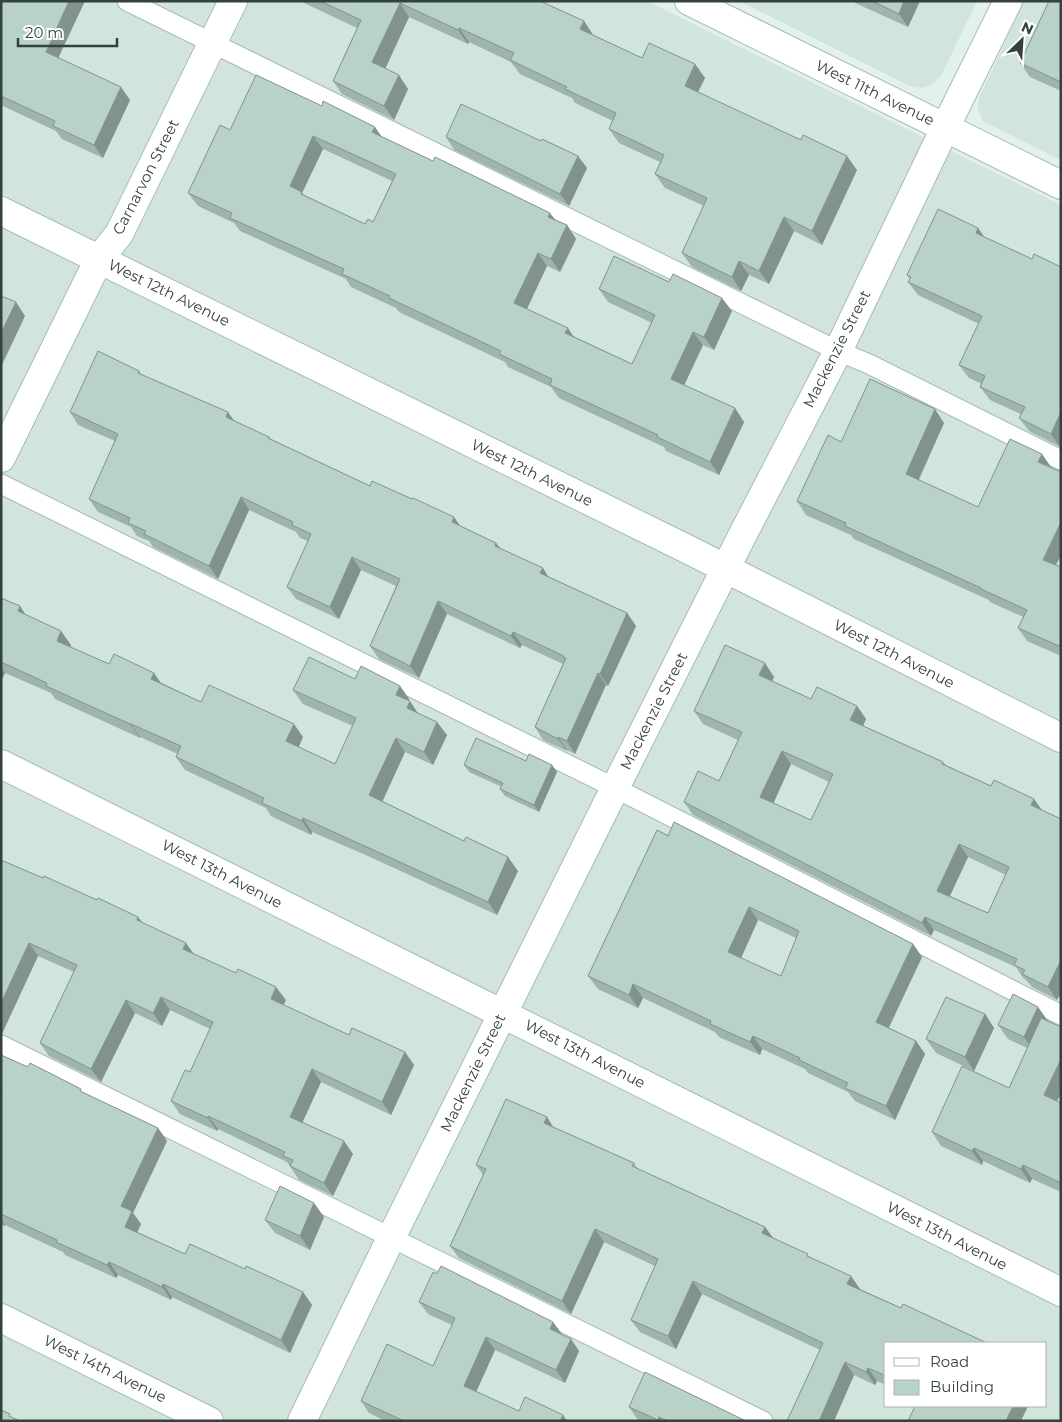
<svg xmlns="http://www.w3.org/2000/svg" width="1062" height="1422" font-family="Montserrat,sans-serif">
  <style>
    .residential { fill: #d1e5dd; fill-rule: evenodd }
    .lines { fill: none; stroke-linecap: round; stroke-linejoin: round }
    .service-casing { stroke: #a6bcb3; stroke-width: 21 }
    .minor-casing { stroke: #a6bcb3; stroke-width: 30 }
    .service { stroke: #fff; stroke-width: 19 }
    .minor { stroke: #fff; stroke-width: 28 }
    .wall { fill: #9fb5ab; fill-rule: evenodd }
    .shaded-wall { fill: #82938b }
    .building { fill: #b9d2c7; stroke: #82938b; fill-rule: evenodd }
    .labels { text-anchor: middle; stroke-width: 4.5; stroke-linejoin: round; paint-order: stroke }
    .street-label { font-size: 15px; fill: #34423c; stroke: #fff }
  </style>
  <rect width="100%" height="100%" fill="#e3f1ec"/>
  <path class="residential" d="M1,1H647L1061,205V1421H1ZM886,1343H1046V1406H886Z
    M739,1H977L941,76L933,84L923,88L910,86Z
    M1024,1H1061V160L983,121L978,110V100Z"/>
  <g class="lines">
    <defs>
      <path id="service" d="M127,1L838,351L869,364L1061,460
        M1,484L615,788L1061,1015
        M1,1045L763,1421"/>
      <path id="minor" d="M689,1L1061,185
        M1,211L689,550L1061,738
        M1,458L99,259L119,234L233,1
        M1,764L1061,1292
        M1,1318L209,1421
        M302,1421L391,1238L615,788L742,536L838,351L945,128L1008,1"/>
    </defs>
    <use href="#service" class="service-casing"/>
    <use href="#minor" class="minor-casing"/>
    <use href="#service" class="service"/>
    <use href="#minor" class="minor"/>
  </g>
  <path class="wall" d="M1,1L58,58L130,100L103,158L62,139L56,131L1,105Z
    M300,1H540L584,21L593,35L642,58L695,64L705,78L698,92L857,170L822,245L794,231L769,284L749,275L741,291L692,267L682,253L704,206L665,188L655,174L660,162L619,143L609,129L613,121L575,103L572,98L520,74L511,62L469,42L468,44L409,17L385,68L408,89L394,120L342,94L333,81L357,28Z
    M854,1H920L908,27L855,3Z
    M1061,2V91L1030,77L1020,63Z
    M230,130L382,137L567,225L576,239L560,272L547,266L527,309L573,336L632,364L652,323L608,302L599,289L732,311L714,350L703,345L684,385L744,422L719,475L666,451L664,447L559,398L551,387L508,367L505,362L399,312L396,308L351,287L346,279L240,231L234,223L198,206L188,193ZM323,149L392,181L373,222L365,224L304,195L302,193Z
    M446,137L541,141L578,156L587,168L569,206L454,150Z
    M978,228L984,237L1032,259L1061,267V445L1060,447L1029,431L1019,418L1021,414L990,400L980,387L982,384L969,378L959,365L979,324L918,295L908,282L910,279L907,275Z
    M139,371L142,375L235,421L269,437L271,439L370,486L496,543L501,549L549,577L627,613L636,626L608,686L606,685L575,754L567,750V751L543,740L535,727L563,664L522,645L520,648L447,614L419,678L379,659L370,646L396,586L361,570L339,619L296,599L287,587L308,541L300,538L296,532L249,510L218,579L153,547L149,541L137,536L131,527L98,512L89,499L115,441L78,425L70,412Z
    M944,423L919,480L1056,565L1061,567V656L1027,641L1018,628L1023,617L990,602L989,600L854,539L851,535L806,515L797,501L841,442Z
    M1,598L20,606L25,615L71,645L70,647L109,664L162,683L201,702L303,737L299,747L335,764L353,726L303,704L293,690L355,679L400,686L409,699V701L418,713L447,735L433,765L405,752L382,801L518,871L497,915L359,852L312,832L311,835L271,816L266,808L185,770L176,757L178,754L140,737V738L55,699L51,693L5,673L2,679L1,678Z
    M774,677L772,681L811,699L857,706L866,719L863,726L943,762L946,765L991,786L1034,799L1042,810L1057,1000L1032,987L1026,980L1023,978L1016,967L934,930L931,936L693,815L684,802L719,781L738,740L703,724L694,711ZM791,764L829,782L811,820L773,803ZM968,857L1006,875L988,913L950,896Z
    M526,761L552,765L557,772L539,812L505,796L500,789L502,787L469,772L464,765Z
    M657,830L913,944L922,957L889,1028L916,1041L925,1054L895,1120L855,1101L848,1092L808,1073L805,1069L762,1049L760,1055L719,1037L715,1032L643,998L638,1008L598,989L588,976ZM758,920L796,938L781,976L741,958Z
    M1,860L43,878L138,917L143,923L186,943L193,953L286,1000L283,1005L349,1035L405,1052L414,1065L391,1115L321,1082L302,1122L353,1154L333,1196L299,1180L287,1162L218,1129L217,1131L180,1114L171,1101L190,1072L210,1029L170,1010L162,1026L135,1013L101,1082L49,1056L40,1043L74,972L38,956L1,1034Z
    M985,1014L994,1028L974,1071L936,1053L926,1039Z
    M1048,1021L1061,1027V1093L1057,1101L1061,1103V1192L1032,1179L1030,1183L983,1161L982,1165L941,1146L932,1132L1009,1088L1027,1048L1008,1039L998,1025Z
    M1,1055L158,1128L167,1141L133,1213L141,1224L137,1232L185,1254L245,1269L303,1292L312,1305L290,1353L172,1297L171,1300L118,1275L116,1278L65,1255L63,1252L5,1225V1226L1,1225Z
    M547,1117L553,1127L634,1163L638,1169L765,1227L773,1238L810,1257L860,1289L901,1308L886,1343V1385L877,1381L875,1385L854,1375L834,1421H787L820,1350L702,1294L676,1349L640,1332L631,1320L655,1266L604,1242L571,1314L459,1258L450,1246L483,1175L476,1165Z
    M314,1203L324,1217L310,1250L275,1233L265,1220Z
    M419,1302L562,1335L571,1339L579,1351L565,1383L495,1350L476,1392L519,1411L567,1421H385L369,1413L361,1401L433,1366L452,1325L428,1314Z
    M629,1407L746,1421H639L638,1420Z"/>
  <path class="shaded-wall" d="M69,1H85L55,65L46,52Z
    M904,1H920L908,27L899,14Z
    M400,3L409,17L382,76L372,62Z
    M584,21L593,35L580,29Z
    M459,28L469,42L468,44L458,30Z
    M695,64L705,78L694,100L685,86Z
    M399,75L408,89L394,120L384,106Z
    M121,87L130,100L103,158L94,145Z
    M375,127L384,140L372,132Z
    M313,136L323,149L302,193L311,205L290,186Z
    M578,156L587,168L569,206L560,194Z
    M847,156L857,170L822,245L812,231Z
    M550,213L560,226L548,217Z
    M784,217L794,231L769,284L759,271Z
    M567,225L576,239L560,272L551,259Z
    M978,228L987,241L976,233Z
    M538,253L547,266L523,317L514,303Z
    M739,261L749,275L741,291L732,277Z
    M722,298L732,311L714,350L704,337Z
    M16,302L25,316L1,367V333Z
    M568,328L577,342L565,333Z
    M693,332L703,345L681,392L671,379Z
    M735,408L744,422L719,475L710,462Z
    M935,409L944,423L915,487L906,474Z
    M228,412L237,425L226,417Z
    M1061,412V445L1060,447L1051,434Z
    M1042,454L1051,467L1038,462Z
    M241,497L249,510L218,579L209,566Z
    M454,517L463,530L452,522Z
    M1061,522V555L1052,573L1043,560Z
    M496,543L505,555L495,546Z
    M352,557L361,570L339,619L330,607Z
    M543,568L551,581L540,573Z
    M438,601L447,614L419,678L410,666Z
    M20,606L29,620L18,611Z
    M627,613L636,626L608,686L600,674Z
    M61,631L71,645L66,654L57,641Z
    M513,632L522,645L520,648L511,636Z
    M765,663L774,677L769,689L759,675Z
    M1,667L5,673L2,679L1,677Z
    M154,673L163,686L151,679Z
    M598,673L606,685L575,754L567,741Z
    M400,686L409,699L405,708L396,695Z
    M410,701L419,715L407,708Z
    M857,706L866,719L860,733L850,720Z
    M437,722L447,735L433,765L424,752Z
    M130,724H131L140,737V738Z
    M294,724L303,737L295,754L286,741Z
    M558,737L567,750V751L558,739Z
    M396,738L405,752L379,809L369,795Z
    M782,751L791,764L770,811L760,797Z
    M552,765L557,772L539,812L534,805Z
    M1034,799L1043,812L1031,805Z
    M303,818L312,832L311,835L302,821Z
    M959,844L968,857L946,904L937,891Z
    M508,857L518,871L497,915L488,902Z
    M749,907L758,920L738,965L728,952Z
    M138,917L147,930L137,920Z
    M925,917L934,930L931,936L922,923Z
    M29,943L38,956L2,1034L1,1003Z
    M186,943L195,956L183,949Z
    M913,944L922,957L885,1035L876,1022Z
    M1061,960V993L1057,1000L1048,987Z
    M633,984L643,998L638,1008L629,995Z
    M276,987L286,1000L280,1012L271,999Z
    M161,997L170,1010L162,1026L153,1013Z
    M126,1000L135,1013L101,1082L91,1069Z
    M1038,1007L1048,1021L1034,1051L1024,1037Z
    M985,1014L994,1028L974,1071L965,1057Z
    M753,1036L762,1049L760,1055L750,1042Z
    M916,1041L925,1054L895,1120L886,1106Z
    M405,1052L414,1065L391,1115L382,1102Z
    M1061,1059V1093L1053,1109L1044,1095Z
    M312,1069L321,1082L299,1130L290,1117Z
    M208,1116L218,1129L217,1131L208,1118Z
    M547,1117L555,1130L544,1123Z
    M158,1128L167,1141L133,1213L141,1224L134,1240L125,1227L121,1206Z
    M344,1141L353,1154L333,1196L324,1183Z
    M974,1148L983,1161L982,1165L972,1151Z
    M1023,1165L1032,1179L1030,1183L1021,1169Z
    M314,1203L324,1217L310,1250L300,1236Z
    M1,1219L5,1225V1226L1,1221Z
    M765,1227L774,1239L762,1233Z
    M595,1229L604,1242L571,1314L562,1301Z
    M109,1262L118,1275L116,1278L107,1265Z
    M851,1276L860,1289L856,1296L847,1284Z
    M693,1281L702,1294L676,1349L668,1336Z
    M163,1284L172,1297L171,1300L162,1287Z
    M303,1292L312,1305L290,1353L281,1340Z
    M553,1322L562,1334L550,1329Z
    M486,1337L495,1350L473,1399L464,1386Z
    M571,1339L579,1351L565,1383L556,1370Z
    M845,1362L854,1375L834,1421H819Z
    M868,1368L877,1381L875,1385L866,1372Z
    M1013,1406H1028L1021,1421H1006Z
    M563,1415L567,1421H560Z
    M659,1417L662,1421H658Z"/>
  <path class="building" d="M1,1H69L46,52L121,87L94,145L53,126L55,121L1,96Z
    M320,1H540L584,21L580,29L642,58L649,43L695,64L685,86L801,140L803,135L847,156L812,231L784,217L759,271L739,261L732,277L682,253L707,198L655,174L664,155L609,129L616,113L565,89L567,87L510,60L514,53L459,28L458,30L400,3L372,62L399,75L384,106L333,81L361,20Z
    M872,1H904L899,14Z
    M1049,1L1061,2V82L1020,63Z
    M256,75L322,106L323,101L375,127L372,132L433,161L435,157L550,213L548,217L567,225L551,259L538,253L514,303L568,328L565,333L632,364L655,315L599,289L614,256L669,282L673,274L722,298L704,337L693,332L671,379L735,408L710,462L657,437L658,435L550,385L552,379L499,354L501,351L389,298L390,296L342,274L344,269L230,218L232,213L188,193L220,125L230,130ZM313,136L396,174L373,222L368,219L365,224L301,194L302,192L290,186Z
    M461,104L541,141L542,139L578,156L560,194L446,137Z
    M938,209L978,228L976,233L1032,259L1034,254L1061,267V412L1051,434L1019,418L1025,407L980,387L985,376L959,365L982,316L908,282L911,277L907,275Z
    M1,296L16,302L1,333Z
    M98,351L139,371L138,373L228,412L226,417L269,437L268,438L370,486L372,481L412,499L413,498L454,517L452,522L496,543L495,546L543,568L540,573L627,613L600,674L598,673L567,741L558,737V739L535,727L566,658L563,657L564,656L513,632L511,636L438,601L410,666L370,646L400,579L352,557L330,607L287,587L311,534L292,525L293,522L241,497L209,566L144,534L146,531L128,523L130,518L89,499L118,434L70,412Z
    M870,379L935,409L906,474L978,507L1010,439L1042,454L1038,462L1061,472V522L1043,560L1061,567V641L1059,646L1018,628L1027,610L981,589V588L845,526L846,523L797,501L828,435L841,442Z
    M1,598L20,606L18,611L61,631L57,641L109,664L114,654L154,673L151,679L201,702L209,685L294,724L286,741L335,764L356,718L293,690L309,657L355,679L361,666L400,686L396,695L410,701L407,708L437,722L424,752L396,738L369,795L464,841L466,837L508,857L488,902L349,839L303,818L302,821L262,803L264,798L176,757L181,746L131,724H130L46,686L47,683L1,662Z
    M725,645L765,663L759,675L811,699L817,687L857,706L850,720L943,762L942,764L991,786L994,780L1034,799L1031,805L1061,819V960L1048,987L1022,974L1025,970L1014,965L1017,959L925,917L922,923L684,802L698,771L719,781L742,732L694,711ZM782,751L833,774L811,820L760,797ZM959,844L1009,867L988,913L937,891Z
    M476,738L526,761L529,754L552,765L534,805L500,789L503,783L464,765Z
    M674,822L913,944L876,1022L916,1041L886,1106L845,1088L848,1083L799,1060L800,1058L753,1036L750,1042L710,1024L711,1021L633,984L629,995L588,976L657,830L668,836ZM749,907L799,931L781,976L728,952Z
    M1,860L43,878L44,876L97,900L98,898L138,917L137,920L186,943L183,949L236,973L238,969L276,987L271,999L349,1035L352,1028L405,1052L382,1102L312,1069L290,1117L344,1141L324,1183L290,1166L293,1160L283,1156L285,1152L208,1116V1118L171,1101L185,1070L190,1072L213,1022L161,997L153,1013L126,1000L91,1069L40,1043L77,965L29,943L1,1003Z
    M1013,994L1038,1007L1024,1037L998,1025Z
    M946,997L985,1014L965,1057L926,1039Z
    M1041,1018L1061,1027V1059L1044,1095L1061,1103V1183L1023,1165L1021,1169L974,1148L972,1151L932,1132L962,1066L1009,1088Z
    M1,1055L28,1067L30,1063L81,1089L80,1091L158,1128L121,1206L132,1211L125,1227L185,1254L190,1244L245,1269L246,1266L303,1292L281,1340L163,1284L162,1287L109,1262L107,1265L56,1242L57,1240L1,1214V1090L2,1088L1,1087Z
    M506,1099L547,1117L544,1123L634,1163L632,1166L765,1227L762,1233L808,1254L807,1256L851,1276L847,1284L901,1308L903,1304L987,1343H886V1376L868,1368L866,1372L845,1362L819,1421H787L823,1343L693,1281L668,1336L631,1320L658,1259L595,1229L562,1301L450,1246L486,1169L476,1165Z
    M280,1186L314,1203L300,1236L265,1220Z
    M441,1266L553,1322L550,1329L571,1339L556,1370L486,1337L464,1386L519,1411L525,1397L563,1415L560,1421H404L361,1401L387,1344L433,1366L455,1318L419,1302L433,1272L437,1274Z
    M645,1372L746,1421H668L659,1417L658,1420L629,1407Z
    M915,1406H1013L1006,1421H908Z
    M1,1410L10,1414L9,1416L20,1421H1Z"/>
  <g class="labels">
    <g class="street-label">
      <text transform="translate(875 93) rotate(26)" y="5">West 11th Avenue</text>
      <text transform="translate(146 177) rotate(-63)" y="5">Carnarvon Street</text>
      <text transform="translate(169 293) rotate(26)" y="5">West 12th Avenue</text>
      <text transform="translate(837 349) rotate(-63)" y="5">Mackenzie Street</text>
      <text transform="translate(532 473) rotate(26)" y="5">West 12th Avenue</text>
      <text transform="translate(894 654) rotate(27)" y="5">West 12th Avenue</text>
      <text transform="translate(654 711) rotate(-63)" y="5">Mackenzie Street</text>
      <text transform="translate(222 874) rotate(27)" y="5">West 13th Avenue</text>
      <text transform="translate(585 1054) rotate(27)" y="5">West 13th Avenue</text>
      <text transform="translate(473 1073) rotate(-64)" y="5">Mackenzie Street</text>
      <text transform="translate(947 1236) rotate(27)" y="5">West 13th Avenue</text>
      <text transform="translate(105 1369) rotate(26)" y="5">West 14th Avenue</text>
    </g>
  </g>
  <rect width="1062" height="1422" fill="none" stroke="#34423c" stroke-width="5"/>
  <rect x="884" y="1342" width="162" height="65" fill="#ffffff" stroke="#aeb3b1"/>
  <rect x="894" y="1358" width="25" height="8" fill="#ffffff" stroke="#aeb3b1"/>
  <text x="930" y="1367" font-size="15" fill="#34423c">Road</text>
  <rect x="894" y="1380" width="25" height="15" fill="#b9d2c7" stroke="#aeb3b1"/>
  <text x="930" y="1392" font-size="15" fill="#34423c">Building</text>
  <g transform="translate(1022 40) rotate(25)" stroke="#ffffff" stroke-width="4" paint-order="stroke">
  <path d="M0-4L9 19L0 12L-9 19Z" fill="#34423c"/>
  <text y="-8" font-size="14" font-weight="bold" text-anchor="middle" fill="#34423c">N</text>
  </g>
  <path d="M18 38v8h99v-8" fill="none" stroke="#34423c" stroke-width="2.5"/>
  <text x="25" y="38" font-size="15" fill="#34423c" stroke="#ffffff" stroke-width="4" paint-order="stroke">20 m</text>
</svg>
